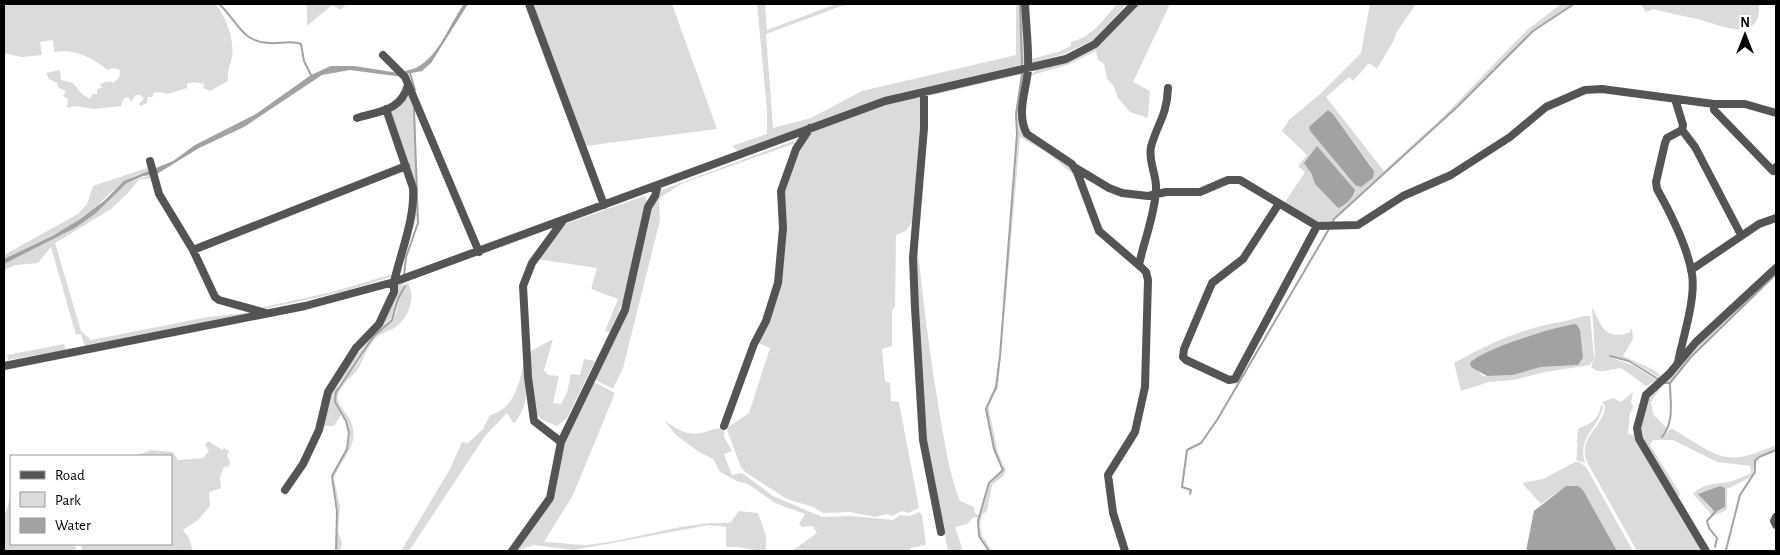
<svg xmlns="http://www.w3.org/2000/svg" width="1780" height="555" font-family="'Alegreya Sans',sans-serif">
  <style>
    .green { fill: #dbdbdb; fill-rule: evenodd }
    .water { fill: #a2a2a2 }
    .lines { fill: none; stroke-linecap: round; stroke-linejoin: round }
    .stream { stroke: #a2a2a2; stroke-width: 2 }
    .minor { stroke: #545454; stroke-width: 8 }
  </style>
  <rect width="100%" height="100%" fill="#fff"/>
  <path class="green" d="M4,4H215C226,15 235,42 232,57C230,66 227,72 228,81L210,91L203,88L204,84C198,82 192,82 187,84V88L168,94L160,92L153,93V97H148L147,103L140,106L139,104L144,98L140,95H136L131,102L128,97L124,98L121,106L94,109L74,106L67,108L68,99L63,96L66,91L59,88L57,83L49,79L46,73L60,70L61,80L73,83L82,94L90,99L92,94H97V89L102,88L100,84L109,81L113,83L119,78L120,70L114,68L108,70C91,57 75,49 54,52L53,40L40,42L42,55L21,57L4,53Z
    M307,4H347L340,10L332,5L307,26Z
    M531,4H672L717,129L585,146Z
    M757,4H765L767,30L836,4H847L766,34L773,128L811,118L862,91L1016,55V4H1023L1025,64L896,94L738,151L732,146L767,134V110Z
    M1117,4H1127L1093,40L1064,54L1031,63V59L1058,52L1071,46V42C1091,38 1104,19 1117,4Z
    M1137,4H1170L1133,82L1150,91L1148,118L1130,112L1118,98L1113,85L1107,79L1104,64L1098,60L1096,51L1067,65L1029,76L1038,69L1102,42Z
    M1370,4H1416L1396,33L1394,40L1377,69L1369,63L1353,81L1349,77L1326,97L1384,171L1443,117L1527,30L1561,4H1573L1533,30L1456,107L1334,218L1331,224C1314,225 1298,213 1283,205L1305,172L1298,166L1307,155L1282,131L1289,120L1320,94L1361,53ZM1328,110L1333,114L1372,167L1355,185L1310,131ZM1309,169L1355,192L1354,194L1338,208L1315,184Z
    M1641,4H1759C1762,45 1718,25 1698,19C1683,16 1668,13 1653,9L1646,12Z
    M1025,72L1021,125L1073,170L1097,236L1074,175L1049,154L1020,137L998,388L988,406L998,453L1006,470L1003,476L992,485L987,511L982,515L980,526L983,537L992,551H990L980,535L979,521L990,484L1003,470V465L994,449L986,409L996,387L1000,356L1017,134L1016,114L1022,74L929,96L930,94Z
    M408,93L414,105L417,215L402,264L401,274L399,275L415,204L391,112Z
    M910,98H920L922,104L912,222L906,231L896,235L895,307L892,310V346L882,349L885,381L890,383L891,401L899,402L919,508L908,513L902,511L892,516L887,514L875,517L850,512L823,513L813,507L787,499L745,472L741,467L727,430L728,427L749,413L770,348L756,342L776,295L783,194L799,147L810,131L886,103Z
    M793,141L796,143L683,183L661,197L659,201L660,220L623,368L613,389L593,379L627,310L650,206L662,190Z
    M147,168L150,171L134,176L110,193L95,208L63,230L4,259V255L78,214L87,204L93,186Z
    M150,175L151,178L139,180L127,194L111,209L55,243L81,331L91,340L208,317L253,312L254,314L85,347L81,334L76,335L51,247L38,263L16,265L4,270V264L75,228L95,214L127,183Z
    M644,196L646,198L647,204L626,295L610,332L605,331L618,299L591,289L597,268L537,259L562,225Z
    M917,242C923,300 930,358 940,416C945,444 949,474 960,501L974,507L975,513L980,516L979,518L974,517L967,524L955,527L963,551H948L925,437L915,257Z
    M1776,270V273L1690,357L1670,382L1664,383L1651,402L1653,414L1667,428L1661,440L1669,430L1673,429C1719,457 1724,468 1776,445V450C1748,460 1762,456 1751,477L1727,489V510L1713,516L1693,494C1703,482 1719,485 1732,481C1738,479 1745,476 1751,473L1750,466L1717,462L1673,440H1653L1650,445L1681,495L1675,499L1639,433L1646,400L1683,358ZM1720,486L1725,492V507L1722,509H1711L1699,494Z
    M393,274V276C351,291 307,300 263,309L259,308L332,292Z
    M407,282C417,295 409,317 397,326C390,332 380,332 374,340C367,347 364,358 359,367C352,378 341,384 337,397C339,408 349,414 352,425C359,447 339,461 334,479L340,506L338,531L342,543L340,551H336L338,511L333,476L348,449L350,433L347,421L336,402L337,392L344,380L358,363L374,337L393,320L397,311L399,299Z
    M404,283L394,315L373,336L357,362L338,385L334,402L341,415L334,426H323C326,415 327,401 332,391C353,351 387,332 396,286Z
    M1592,307C1602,326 1604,340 1629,333L1632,328L1633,339L1623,356L1654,370L1661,376L1660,378L1630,360L1610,355L1609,357L1632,365L1657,380L1646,386L1621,368C1610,369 1599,375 1591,367L1595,355Z
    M1583,316H1590L1594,358L1590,365L1546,372L1513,380L1489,382L1461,391L1454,363C1480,349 1505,336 1534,328C1550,323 1567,322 1583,316ZM1571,325L1583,358L1578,365L1541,367L1513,375L1487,376H1483L1476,369L1519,339Z
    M553,339L544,370L548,375L559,376L553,403L561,404L567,393L571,374L580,375L584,359L595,361L567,418L557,426L542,420L536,413L529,352Z
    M64,344L66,350L8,360L7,355Z
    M524,363C526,391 531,400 514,424L507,413L485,436L409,551H401L450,469L462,442L468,443L483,429L490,415C514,409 519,384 524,363Z
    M592,381L615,393L573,495L544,542C558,542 572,545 586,545C635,541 682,521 730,523L739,511L758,513L766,536V551C752,551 740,546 726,547V527L709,525L574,550L534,545L515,551L548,506L563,447Z
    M1633,392L1631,402L1633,407L1630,413L1628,434L1634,435L1635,440L1703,551H1637L1587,462C1577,436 1604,428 1605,406L1602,402L1613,398L1621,402Z
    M1601,404L1603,407C1598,429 1577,437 1585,463L1576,460C1579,449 1575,438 1579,428C1594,423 1599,418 1601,404Z
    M664,420C675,428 686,436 701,433C709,431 714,428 724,428V437L732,451L724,454L732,475L740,473L745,475L773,496L822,517L852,516L893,520L900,515L910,516L919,512L922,515L926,545L911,548L909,551H792L817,533L813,526L802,527L799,524L805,514L775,503L748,484L737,481L720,472L713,459L699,452L676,435Z
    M208,441L222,450L224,448L229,451L227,455L230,462L229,466L224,467L220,477L221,488L209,492L210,506L198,520L183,530L189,538L193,551H82L81,544H171V456H135L151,450L173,452L178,460L203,458L209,451L205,445Z
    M1575,462H1579L1586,467L1633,551H1617L1583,490C1569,479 1553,496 1541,504L1522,483L1543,479Z
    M11,495V544H75L76,551H4V518Z"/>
  <path class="water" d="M464,4H468L431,63L422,71L406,74L405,71C436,67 447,27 464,4Z
    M331,66H354L399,73L403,77L350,70L322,75L244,127L199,148L157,174L143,176L127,183L95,214L75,228L4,264V259L54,235L80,219L104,201L124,181L173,161L195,145L256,114L311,75Z
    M1328,110L1333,114L1374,171L1373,178L1361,187L1355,185L1310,131L1309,127Z
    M1317,146L1355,190C1354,197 1345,206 1338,208L1315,184L1311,173L1304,163Z
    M1576,324L1580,330L1583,358L1578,365L1541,367L1513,375L1487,376L1471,367L1470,363C1483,349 1556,326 1576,324Z
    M1566,486H1578L1583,490L1617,551H1526L1534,511Z
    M1720,486L1725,488V507L1715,512L1698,494Z"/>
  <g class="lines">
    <path class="stream" d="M219,4C237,20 241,42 269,43C279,44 292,40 301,44L304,61L311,75
      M1020,4L1022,65
      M410,73L415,90
      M1332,224L1334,219L1457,107L1533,31L1574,4
      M404,276L406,257L418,223L414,109
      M1610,356L1629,361L1658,379
      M1664,383H1670L1691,357L1776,274
      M1662,437C1675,421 1670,402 1670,383
      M1190,494L1191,490L1182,487L1187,450L1201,443L1217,420L1329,229
      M1715,547L1717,538L1709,528L1707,521L1715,512
      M1726,550L1740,495L1755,472V461L1759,457L1776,450
      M336,551L337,511L332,476L347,449L349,433L346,421L335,402L336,392L374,336L392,320L398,299L405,286
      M989,551L979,536L978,521L989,483L1003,470L994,449L986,409L996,387L1000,356L1017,134L1016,114L1022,74"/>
    <path class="minor" d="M529,4L604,205
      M1025,4C1026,25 1029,48 1028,70C1026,91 1016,114 1027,134L1072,164L1077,172L1099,231L1142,268L1146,272L1148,280L1145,387L1135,432L1108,475L1113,513L1125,551
      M383,55L405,77L479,252
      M924,92V128L913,258L915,308L923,440L941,532
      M1675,99L1683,125L1682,130L1667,138L1665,143L1656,182L1657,189C1671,214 1687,245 1692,274C1696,299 1683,337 1678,362
      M1714,104V110L1773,171L1776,167
      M357,118C380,111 401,111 408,85
      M1682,130L1695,147L1741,235
      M150,161L159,194L193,250L215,297L219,300L266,313
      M1074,167L1109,188L1122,193L1148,196L1166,192H1200L1228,180H1240L1317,226L1358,225L1403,196L1451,175L1510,137L1546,107L1585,90L1602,89L1714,104H1745L1776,113
      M1278,205L1243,259L1212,283L1184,349L1183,357L1186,360L1229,380L1235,379L1317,226
      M193,250L406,166
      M1139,265C1144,240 1155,215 1156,189C1157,175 1148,162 1151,147C1157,124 1167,116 1168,88
      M1691,270L1759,224L1776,218
      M4,366L305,306L394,282L885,101L1066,59L1095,44L1134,4
      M724,426L754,344L766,321L778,283L783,228L781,191L796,149L810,128
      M561,442L534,421L528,377L523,286L532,263L562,222
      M285,490L303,464L319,430L328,392L356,348L379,324L394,292V282C401,251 415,219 413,188L386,109
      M1776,517L1774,521L1776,525
      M512,551L550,498L561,442L625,310L648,207L655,196L658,185
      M1706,551L1639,439L1637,428L1646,395L1669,374L1696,342L1776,268"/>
  </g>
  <rect width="1780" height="555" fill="none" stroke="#000000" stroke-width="10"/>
  <rect x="10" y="455" width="162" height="90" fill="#ffffff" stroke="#999999"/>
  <rect x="20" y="471" width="25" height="8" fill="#545454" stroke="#999999"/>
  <text x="55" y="480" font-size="15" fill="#000000">Road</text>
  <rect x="20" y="492" width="25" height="15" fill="#dbdbdb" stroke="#999999"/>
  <text x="55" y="505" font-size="15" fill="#000000">Park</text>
  <rect x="20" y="518" width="25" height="15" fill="#a2a2a2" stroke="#999999"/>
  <text x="55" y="530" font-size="15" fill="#000000">Water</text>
  <g transform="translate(1745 35)" stroke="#ffffff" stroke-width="4" paint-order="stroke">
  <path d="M0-4L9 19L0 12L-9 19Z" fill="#000000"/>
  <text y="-8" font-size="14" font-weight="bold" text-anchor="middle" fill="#000000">N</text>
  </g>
</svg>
